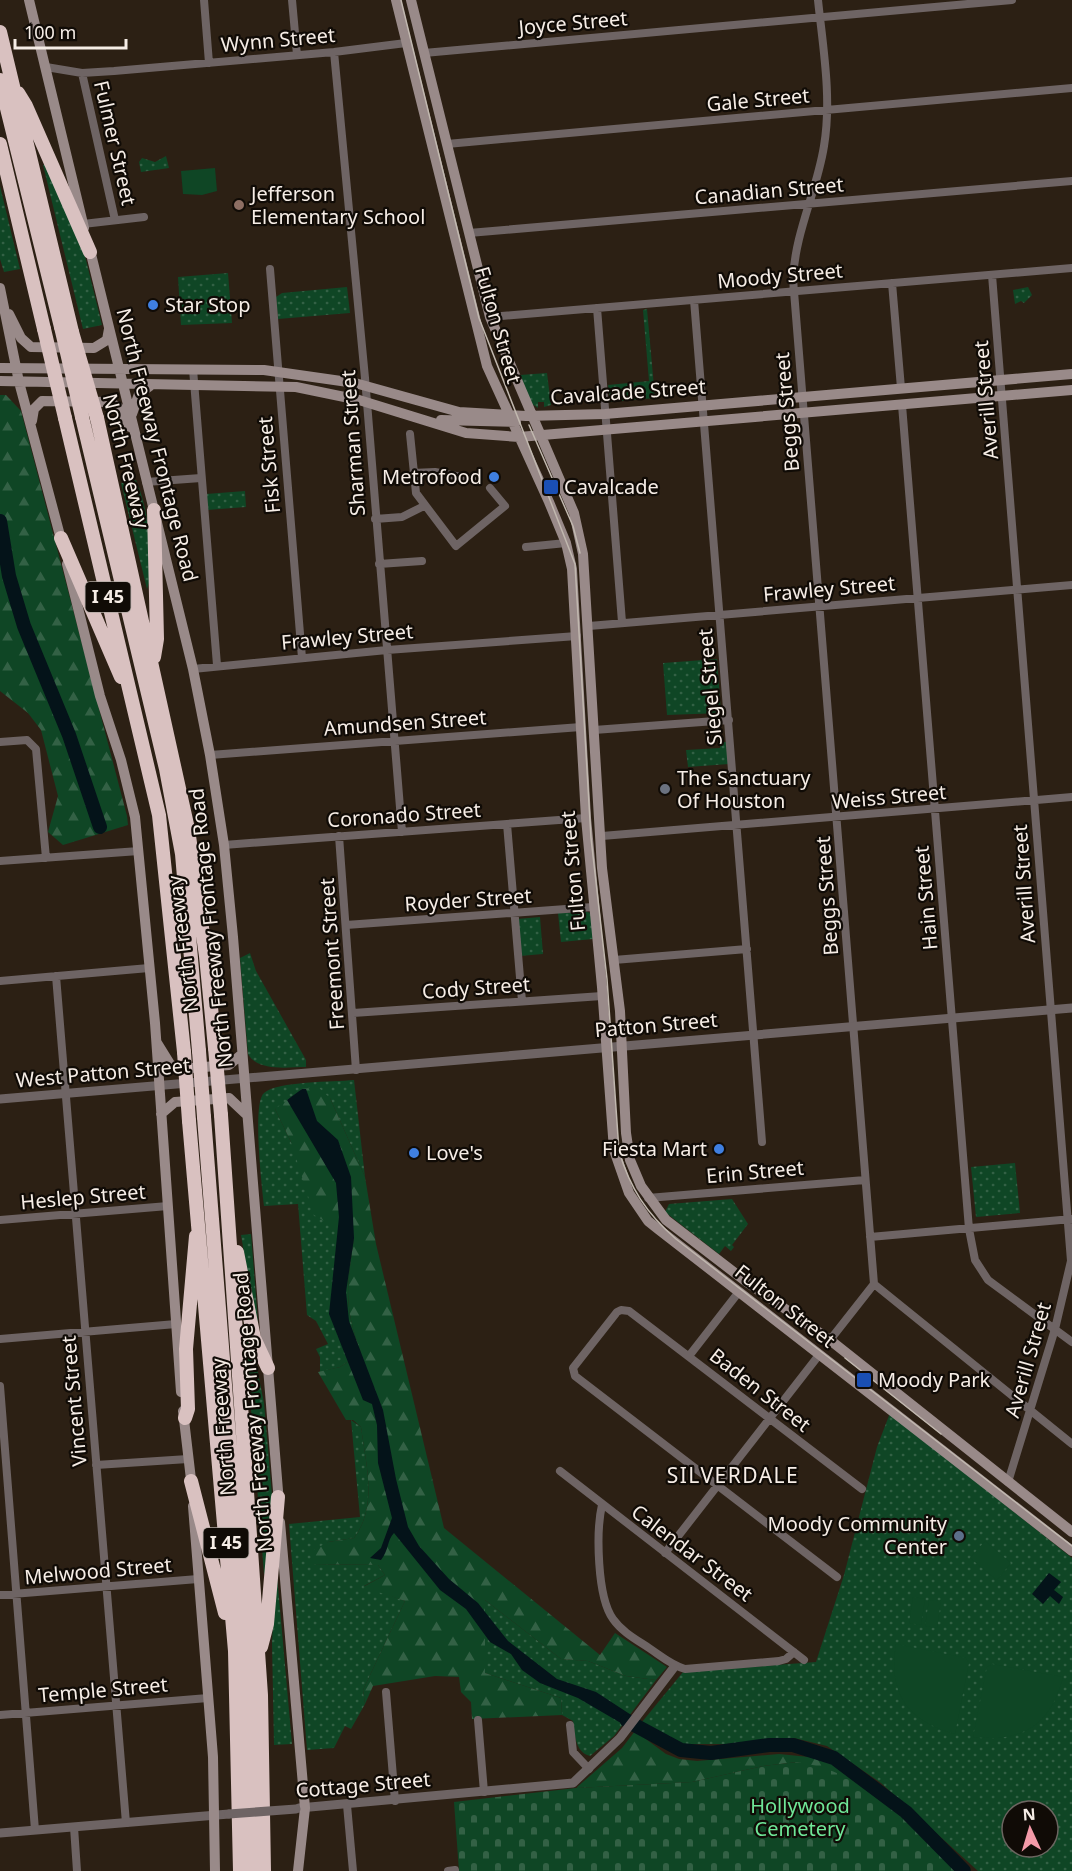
<svg xmlns="http://www.w3.org/2000/svg" width="1072" height="1871" font-family="'Noto Sans',sans-serif">
  <style>
    .grass { fill: url(#grass-dots); fill-rule: evenodd }
    .forest { fill: url(#forest-firs) }
    .cemetery { fill: url(#cemetery-stones) }
    .pitch { fill: #0f4625 }
    .water { fill: #041319 }
    .lines { fill: none; stroke-linecap: round; stroke-linejoin: round }
    .river { stroke: #041319; stroke-width: 14 }
    .minor { stroke: #6e6464; stroke-width: 8 }
    .tertiary { stroke: #6e6464; stroke-width: 9 }
    .secondary { stroke: #998a89; stroke-width: 10 }
    .motorway { stroke: #d9c1c0; stroke-width: 14 }
    .tram { stroke: #c1b8af; stroke-width: 1.5 }
    .tertiary-bridge { stroke: #6e6464; stroke-width: 9 }
    .motorway-bridge { stroke: #d9c1c0; stroke-width: 14 }
    .education-dot { fill: #8d6e63; stroke: #100b06; stroke-width: 2 }
    .shop-dot { fill: #3f7fe0; stroke: #100b06; stroke-width: 2 }
    .transit-dot { fill: #1a4fb4; stroke: #100b06; stroke-width: 2 }
    .worship-dot { fill: #6b7280; stroke: #100b06; stroke-width: 2 }
    .service-dot { fill: #5c6f8a; stroke: #100b06; stroke-width: 2 }
    .labels { text-anchor: middle; stroke-width: 4.5; stroke-linejoin: round; paint-order: stroke }
    .shield { fill: #100b06; stroke: #b1a9a3; stroke-width: 1.5 }
    .shield-label { font-size: 18px; font-weight: bold; fill: #f6ede6 }
    .street-label { font-size: 20px; fill: #f6ede6; stroke: #100b06 }
    .poi-label { font-size: 20px; fill: #f6ede6; stroke: #100b06; text-anchor: start }
    .park-label { font-size: 20px; fill: #6fe697; stroke: #100b06 }
    .neighbourhood-label { font-size: 21px; letter-spacing: 1.5px; fill: #f6ede6; stroke: #100b06 }
  </style>
  <defs>
    <pattern id="grass-dots" width="8" height="8" patternUnits="userSpaceOnUse" patternTransform="scale(1.5)"><rect width="8" height="8" fill="#0f4625"/><path d="M2 2h.1M6 6h.1" fill="none" stroke="#336145" stroke-width="1.8" stroke-linecap="round"/></pattern>
    <pattern id="forest-firs" width="22" height="20" patternUnits="userSpaceOnUse" patternTransform="scale(1.5)"><rect width="22" height="20" fill="#0f4625"/><path d="M5 1l3.5 6h-7zM16 11l3.5 6h-7z" fill="#336145"/></pattern>
    <pattern id="cemetery-stones" width="16" height="16" patternUnits="userSpaceOnUse" patternTransform="scale(1.5)"><rect width="16" height="16" fill="#0f4625"/><path d="M2 7V4a2 2 0 0 1 4 0v3zM10 15v-3a2 2 0 0 1 4 0v3z" fill="#336145"/></pattern>
  </defs>
  <rect width="100%" height="100%" fill="#2c2014"/>
  <path class="grass" d="M166,156L169,168L141,172L139,162L142,158L155,162Z
    M47,164L84,252L102,325L83,329L43,165Z
    M0,186L20,269L4,272L0,259Z
    M228,273L232,323L181,325L178,277Z
    M347,287L350,313L278,319L276,297L282,293Z
    M1028,287L1032,295L1024,303L1021,301L1015,304L1013,290Z
    M647,309L655,398L610,402L608,385L649,381L643,310Z
    M547,373L551,405L544,407V402H538V408L532,404L520,375Z
    M136,480C147,504 157,564 147,589L121,483Z
    M245,491L246,507L207,510L206,494Z
    M717,659L721,713L667,715L663,663Z
    M720,742H727L729,764L688,767L686,750L720,748Z
    M587,912L591,913L593,939L561,942L558,913Z
    M540,917L543,954L520,956L517,919Z
    M250,953L256,971L306,1060V1067C288,1067 258,1072 248,1054L240,958Z
    M354,1080L365,1177L330,1098L275,1109L291,1142L354,1238C347,1288 343,1304 361,1353L340,1367L320,1372V1357L316,1349L328,1344L316,1321L307,1315L298,1204L264,1206C262,1187 252,1103 264,1093C277,1081 334,1082 354,1080Z
    M1015,1163L1020,1213L976,1217L971,1167Z
    M732,1199L748,1224L732,1245L734,1247L731,1251L725,1246L719,1254L665,1212L669,1204Z
    M251,1234L258,1322H256L241,1235Z
    M244,1321L248,1323L264,1403L272,1495L269,1574H264Z
    M890,1413L1072,1558V1871H978L881,1783L827,1746L794,1738L726,1744H677L642,1722L683,1672L816,1662L844,1575L877,1447ZM1012,1811H1048V1847H1012Z
    M351,1420L361,1427C366,1465 378,1506 354,1538L328,1542L312,1564L378,1565L385,1575L364,1586L405,1601L363,1690L365,1704L351,1729L345,1726L334,1748L307,1750L289,1524L360,1517Z
    M276,1564L292,1744L274,1745L272,1643Z
    M485,1600L561,1659L588,1661L626,1676L656,1680L614,1736L590,1756C575,1752 575,1735 573,1721L562,1715L561,1698L485,1673Z"/>
  <path class="forest" d="M0,395H6L21,411L127,816L128,825L63,845L48,832L58,796L41,730L28,713L0,691Z
    M318,1087L330,1098L365,1177L376,1244L444,1528L600,1655L615,1633L667,1667L656,1680L626,1676L588,1661L561,1659L485,1600V1673L561,1698L562,1715L472,1719L471,1702L461,1692L459,1677L435,1676L373,1686L365,1704L363,1690L405,1601L363,1587L385,1575L378,1565L312,1564L310,1552L328,1542L354,1538C378,1506 366,1465 361,1427L353,1420H346L318,1372L340,1367L361,1353C343,1304 347,1288 354,1238L314,1215L291,1142L275,1109L302,1089Z
    M635,1731L666,1754L679,1759L697,1761L779,1754L819,1758L832,1763L879,1797L853,1781L797,1762L763,1766L692,1782L576,1788L622,1748Z"/>
  <path class="cemetery" d="M797,1762C873,1774 904,1823 957,1871H459L454,1802L576,1788L692,1782L763,1766Z"/>
  <path class="pitch" d="M215,168L217,191L202,195L183,194L181,171Z
    M985,1541L1011,1563L997,1580L970,1558Z
    M913,1597L925,1599L921,1625L909,1623Z
    M929,1600L941,1601L937,1628L925,1626Z
    M896,1644L966,1658L969,1663L955,1734C907,1721 888,1693 896,1644Z
    M992,1664L1063,1677C1051,1725 1022,1743 973,1737L987,1667Z"/>
  <path class="water" d="M302,1089H306L317,1121L338,1140L351,1177L354,1238L346,1292L349,1321L383,1410L396,1479L408,1527L419,1546L449,1579L478,1603L508,1641L557,1679L596,1692L645,1724L638,1733L578,1698L540,1683L522,1670L511,1654L490,1642L466,1609L440,1590L394,1533C387,1540 389,1550 381,1560L370,1558L381,1548L392,1518L378,1463L377,1425L372,1404L363,1400L329,1314L339,1217L336,1183L287,1100Z
    M1049,1573L1061,1582L1054,1590L1063,1597L1059,1604L1050,1596L1043,1604L1032,1594Z"/>
  <g class="lines">
    <path class="river" d="M0,521L9,576L24,626L69,735L100,827
      M627,1721L681,1750L711,1753L769,1745H793L834,1758L906,1812L964,1871"/>
    <path class="minor" d="M204,0L209,63
      M292,0L297,55
      M818,0C823,48 832,98 824,146C817,191 795,232 793,279L874,1284L830,1340
      M334,52L365,378L402,832
      M424,53L1012,0
      M46,67L82,73L114,71L334,52L406,43
      M82,73L115,220
      M447,144L1072,88
      M83,224L144,217
      M469,233L1072,181
      M270,269L302,658
      M992,275L1071,1261L1055,1329L1008,1482
      M892,283L901,388
      M694,300L762,1142
      M597,308L622,622
      M490,317L1072,268
      M193,369L217,665
      M902,405L969,1229L975,1260L988,1280L1072,1342
      M410,434L416,493L456,546L505,506L490,488
      M413,473L435,472L472,479
      M146,482L201,478
      M375,519L402,517L424,506
      M526,547L566,543
      M379,564L422,561
      M589,626L1072,585
      M193,669L387,650L577,636
      M594,730L729,720
      M0,742L27,740L36,749L46,858
      M210,755L581,727
      M507,824L522,1001
      M339,836L356,1070
      M602,836L1072,797
      M224,845L586,818
      M0,861L139,851
      M346,925L593,907
      M614,960L747,949
      M56,976L126,1823
      M0,981L149,968
      M353,1013L602,996
      M648,1198L865,1180
      M0,1220L168,1206
      M870,1237L1072,1219
      M874,1284L1072,1444
      M0,1339L176,1324
      M689,1356L738,1293
      M0,1386L35,1830
      M96,1465L188,1459
      M560,1471L804,1660
      M602,1505C596,1531 597,1597 613,1619C622,1632 637,1640 649,1648C661,1656 671,1665 685,1669L779,1661L786,1659L794,1652
      M665,1553L819,1355
      M837,1577L575,1376L573,1368L617,1312L621,1310L629,1311L862,1489
      M0,1595L198,1579
      M386,1692L395,1801
      M0,1715L208,1698
      M478,1720L484,1792
      M570,1725L573,1752L589,1769
      M347,1805L353,1871
      M74,1827L77,1871
      M448,1871L455,1870"/>
    <path class="tertiary" d="M0,1099L1072,1008
      M299,1808L573,1783L620,1738L675,1666
      M0,1833L229,1814"/>
    <path class="secondary" d="M29,0L84,228
      M396,0L487,366L549,502L566,543L572,569L586,818L602,987L614,1150L629,1193L648,1221L658,1229L1072,1551
      M411,0L490,317L574,513L583,554L602,868L620,1011L626,1133L630,1160L641,1186L666,1220L748,1283L830,1340L1072,1532
      M89,246L193,669L210,755L224,845L233,937L279,1503
      M0,288L19,382L62,543
      M9,314L21,338L31,347L94,348L107,340L109,329
      M0,368L264,370L355,383L459,412L526,416L605,414L1072,374
      M0,381L296,387L359,400L466,433L519,437L1072,390
      M132,414L139,394L150,386
      M441,420L516,422
      M32,421L34,409L42,401L110,402L119,408L130,427
      M67,564L100,696L121,760L135,817L155,1023L181,1392
      M157,1043L170,1064L179,1069L229,1065L242,1054
      M161,1114L175,1102L229,1098L246,1114
      M183,1411L192,1488
      M193,1506L213,1757L215,1871
      M280,1522L305,1808L298,1871"/>
    <path class="motorway" d="M0,32L72,332
      M0,80L61,327
      M18,93L26,106L90,252
      M0,144L44,329
      M82,417L166,769L182,854L199,1051
      M65,418L159,815L184,1052
      M97,418L188,829L206,956L215,1048
      M154,510L157,639L154,657
      M61,538L121,677
      M221,1115L261,1695L264,1871
      M204,1117L250,1704L252,1871
      M189,1121L235,1651L240,1871
      M237,1252L254,1338L268,1368
      M185,1418L188,1409L186,1349L196,1236
      M191,1481L225,1613
      M261,1647L267,1624L278,1497"/>
    <path class="tram" d="M401,0L479,318L575,564L591,838L607,979L619,1151C630,1188 646,1213 676,1239L1072,1546
      M529,425L573,526L580,553
      M845,1358L941,1434"/>
    <path class="tertiary-bridge" d="M229,1814L296,1809"/>
    <path class="motorway-bridge" d="M61,327L82,417
      M44,329L65,418
      M72,332L97,418
      M215,1048L221,1115
      M199,1051L204,1117
      M184,1052L189,1121"/>
  </g>
  <circle class="education-dot" cx="239" cy="205" r="6"/>
  <g class="shop-dot">
    <circle cx="153" cy="305" r="6"/>
    <circle cx="494" cy="477" r="6"/>
    <circle cx="719" cy="1149" r="6"/>
    <circle cx="414" cy="1153" r="6"/>
  </g>
  <g class="transit-dot">
    <rect x="543" y="479" width="16" height="16" rx="3"/>
    <rect x="856" y="1372" width="16" height="16" rx="3"/>
  </g>
  <circle class="worship-dot" cx="665" cy="789" r="6"/>
  <circle class="service-dot" cx="959" cy="1536" r="6"/>
  <g class="labels">
    <g class="shield">
      <rect x="85.5" y="582" width="45" height="30" rx="4.5"/>
      <rect x="203.5" y="1528" width="45" height="30" rx="4.5"/>
    </g>
    <g class="shield-label">
      <text x="108" y="603">I 45</text>
      <text x="226" y="1549">I 45</text>
    </g>
    <g class="street-label">
      <text transform="translate(573 23) rotate(-5)" y="7">Joyce Street</text>
      <text transform="translate(278 40) rotate(-5)" y="7">Wynn Street</text>
      <text transform="translate(758 100) rotate(-5)" y="7">Gale Street</text>
      <text transform="translate(115 143) rotate(77)" y="7">Fulmer Street</text>
      <text transform="translate(769 191) rotate(-5)" y="7">Canadian Street</text>
      <text transform="translate(780 276) rotate(-5)" y="7">Moody Street</text>
      <text transform="translate(498 325) rotate(74)" y="7">Fulton Street</text>
      <text transform="translate(628 392) rotate(-4)" y="7">Cavalcade Street</text>
      <text transform="translate(986 400) rotate(-95)" y="7">Averill Street</text>
      <text transform="translate(787 412) rotate(-95)" y="7">Beggs Street</text>
      <text transform="translate(353 443) rotate(-94)" y="7">Sharman Street</text>
      <text transform="translate(157 445) rotate(76)" y="7">North Freeway Frontage Road</text>
      <text transform="translate(126 461) rotate(76)" y="7">North Freeway</text>
      <text transform="translate(269 465) rotate(-95)" y="7">Fisk Street</text>
      <text transform="translate(829 589) rotate(-5)" y="7">Frawley Street</text>
      <text transform="translate(347 637) rotate(-5)" y="7">Frawley Street</text>
      <text transform="translate(710 687) rotate(-95)" y="7">Siegel Street</text>
      <text transform="translate(405 723) rotate(-4)" y="7">Amundsen Street</text>
      <text transform="translate(889 797) rotate(-5)" y="7">Weiss Street</text>
      <text transform="translate(404 815) rotate(-4)" y="7">Coronado Street</text>
      <text transform="translate(573 871) rotate(-95)" y="7">Fulton Street</text>
      <text transform="translate(1024 884) rotate(-94)" y="7">Averill Street</text>
      <text transform="translate(827 896) rotate(-94)" y="7">Beggs Street</text>
      <text transform="translate(926 898) rotate(-95)" y="7">Hain Street</text>
      <text transform="translate(468 900) rotate(-4)" y="7">Royder Street</text>
      <text transform="translate(211 928) rotate(-96)" y="7">North Freeway Frontage Road</text>
      <text transform="translate(183 944) rotate(-97)" y="7">North Freeway</text>
      <text transform="translate(332 954) rotate(-94)" y="7">Freemont Street</text>
      <text transform="translate(476 988) rotate(-4)" y="7">Cody Street</text>
      <text transform="translate(656 1025) rotate(-5)" y="7">Patton Street</text>
      <text transform="translate(103 1073) rotate(-5)" y="7">West Patton Street</text>
      <text transform="translate(755 1172) rotate(-5)" y="7">Erin Street</text>
      <text transform="translate(83 1197) rotate(-5)" y="7">Heslep Street</text>
      <text transform="translate(785 1306) rotate(38)" y="7">Fulton Street</text>
      <text transform="translate(1028 1360) rotate(-74)" y="7">Averill Street</text>
      <text transform="translate(760 1390) rotate(38)" y="7">Baden Street</text>
      <text transform="translate(74 1401) rotate(-95)" y="7">Vincent Street</text>
      <text transform="translate(253 1412) rotate(-95)" y="7">North Freeway Frontage Road</text>
      <text transform="translate(223 1427) rotate(-94)" y="7">North Freeway</text>
      <text transform="translate(692 1553) rotate(37)" y="7">Calendar Street</text>
      <text transform="translate(98 1571) rotate(-5)" y="7">Melwood Street</text>
      <text transform="translate(103 1690) rotate(-5)" y="7">Temple Street</text>
      <text transform="translate(363 1785) rotate(-5)" y="7">Cottage Street</text>
    </g>
    <g class="poi-label">
      <text x="251" y="201">Jefferson<tspan x="251" dy="23">Elementary School</tspan></text>
      <text x="165" y="312">Star Stop</text>
      <text x="482" y="484" text-anchor="end">Metrofood</text>
      <text x="564" y="494">Cavalcade</text>
      <text x="677" y="785">The Sanctuary<tspan x="677" dy="23">Of Houston</tspan></text>
      <text x="707" y="1156" text-anchor="end">Fiesta Mart</text>
      <text x="426" y="1160">Love's</text>
      <text x="878" y="1387">Moody Park</text>
      <text x="947" y="1531" text-anchor="end">Moody Community<tspan x="947" dy="23">Center</tspan></text>
    </g>
    <g class="park-label">
      <text x="800" y="1813">Hollywood<tspan x="800" dy="23">Cemetery</tspan></text>
    </g>
    <g class="neighbourhood-label">
      <text x="733" y="1483">SILVERDALE</text>
    </g>
  </g>
  <g transform="translate(1030 1829) rotate(356)"><circle r="28" fill="#100b06" stroke="#6c6560" stroke-width="1.5"/>
  <path d="M0-4.5L10 22L0 15L-10 22Z" fill="#f39aa8"/>
  <text y="-9" font-size="16" font-weight="bold" text-anchor="middle" fill="#f6ede6">N</text>
  </g>
  <path d="M15 39v9h111v-9" fill="none" stroke="#f6ede6" stroke-width="3"/>
  <text x="24" y="39" font-size="18" fill="#f6ede6" stroke="#100b06" stroke-width="4.5" paint-order="stroke">100 m</text>
</svg>
